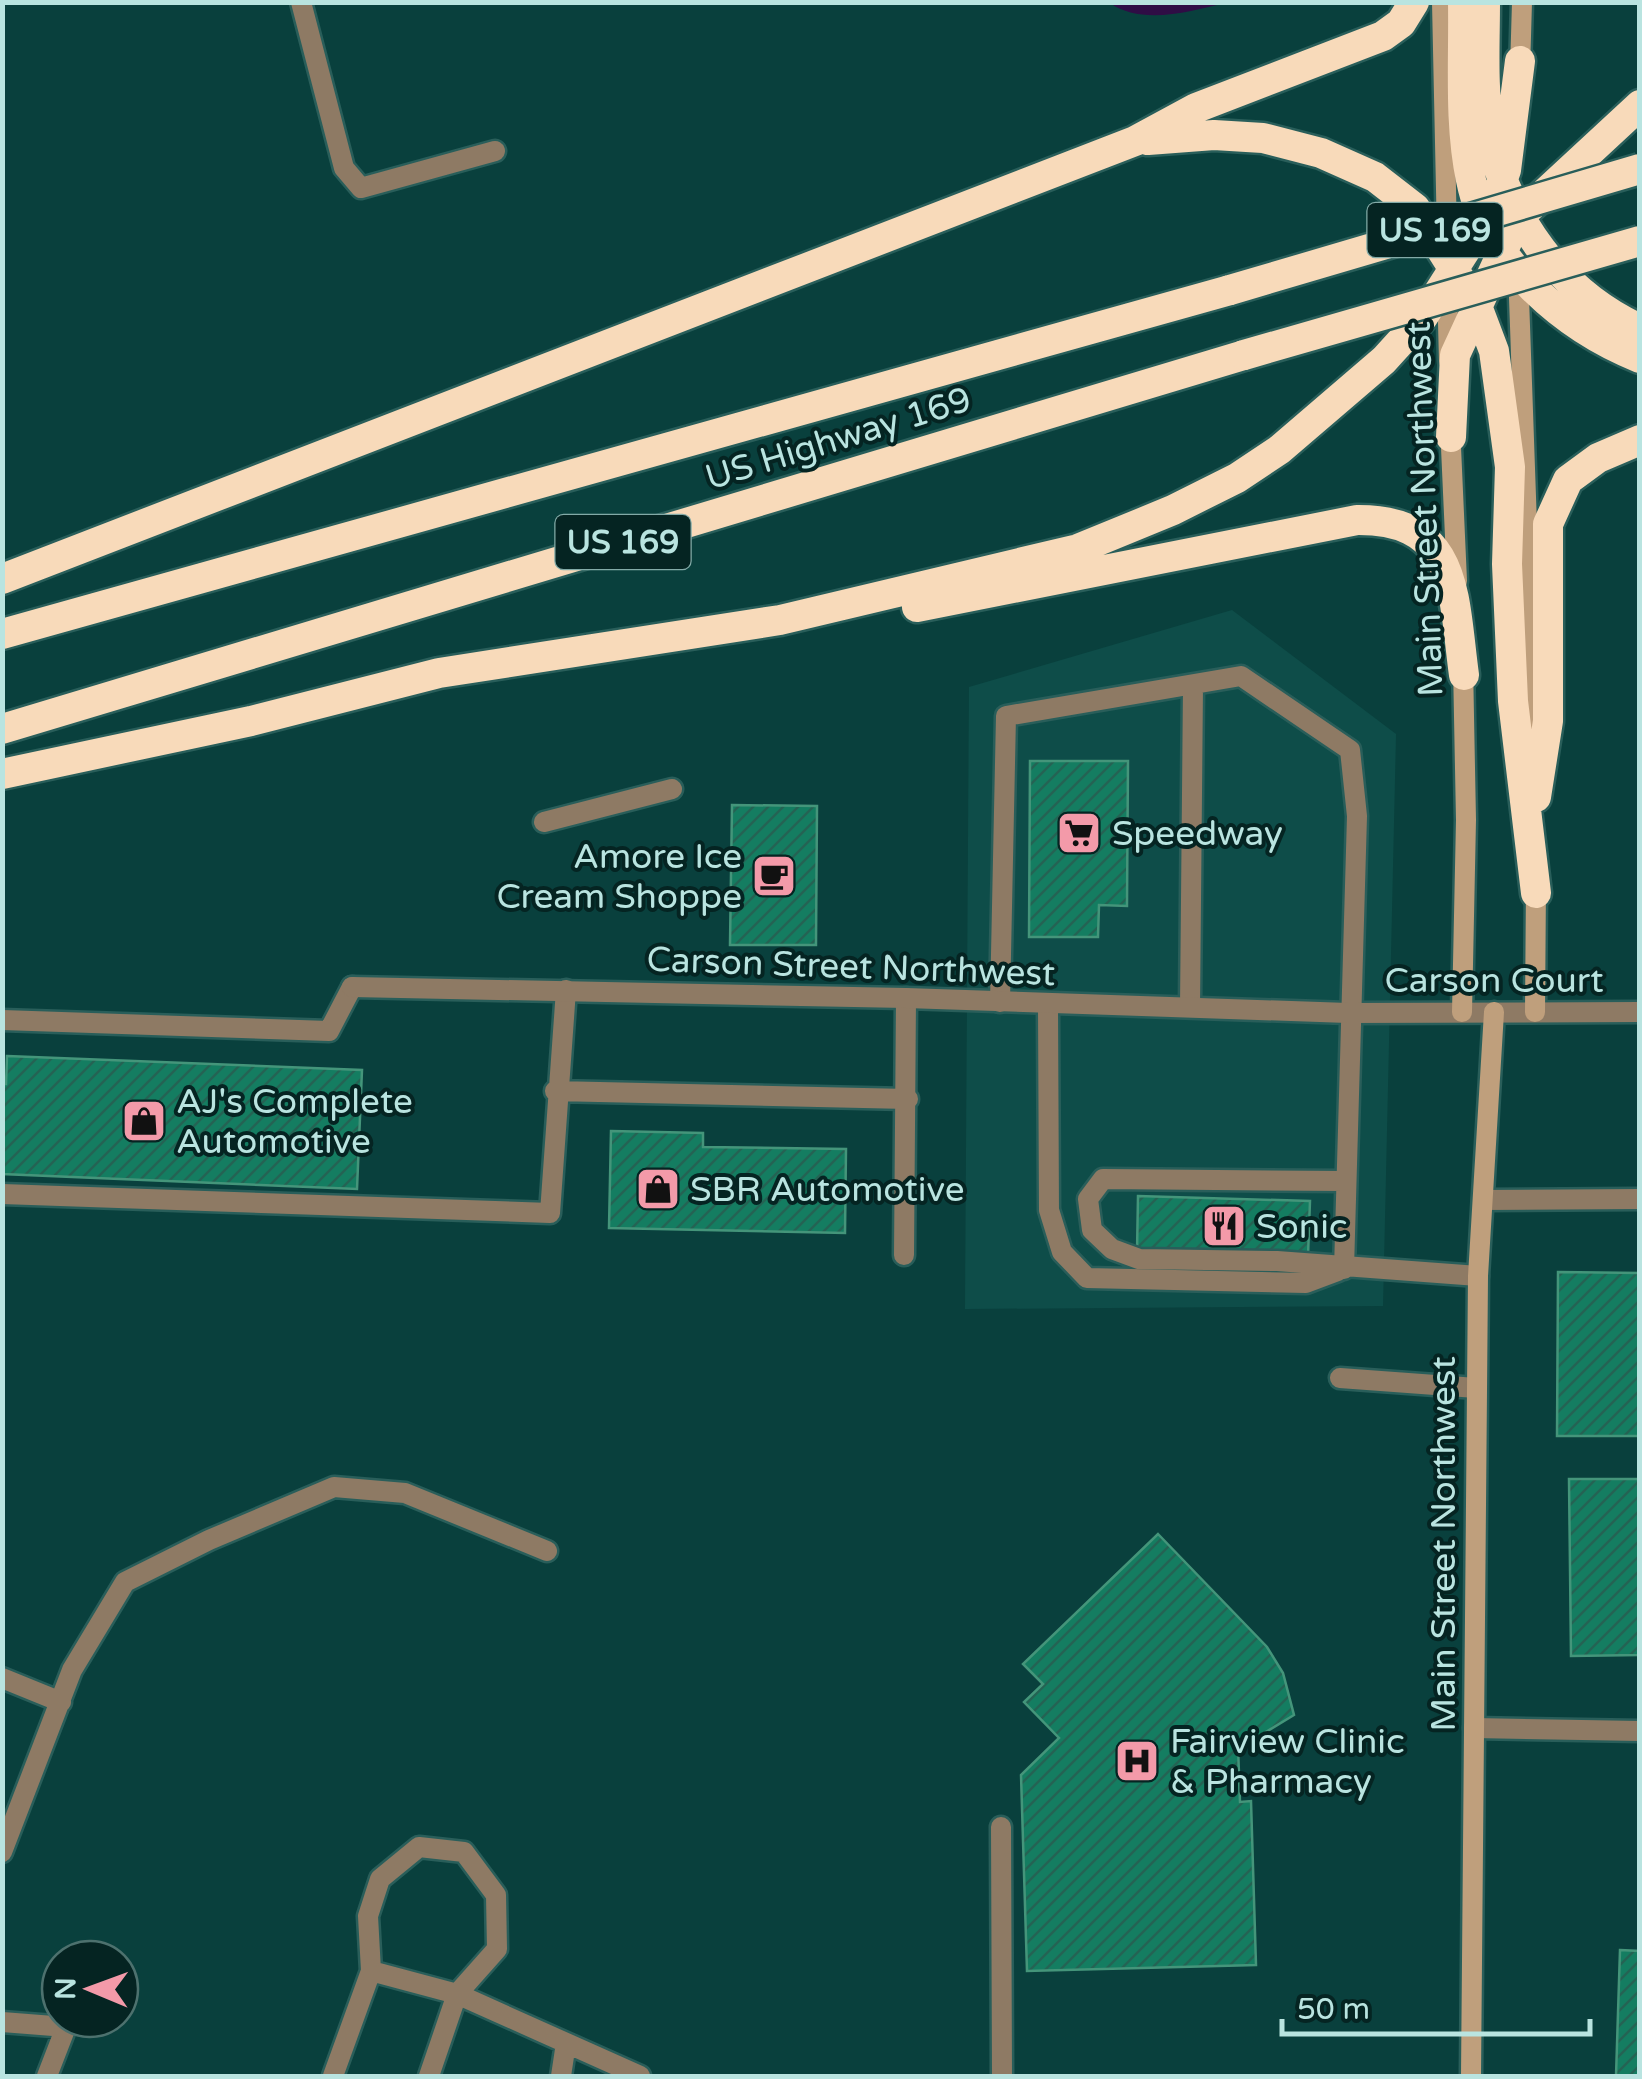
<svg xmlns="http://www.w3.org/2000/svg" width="1642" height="2079" font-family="'Varela Round',sans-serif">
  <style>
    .built { fill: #0e4d49 }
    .water { fill: #2f0d45 }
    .building { fill: url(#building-hatch); stroke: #44957a; stroke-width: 2.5 }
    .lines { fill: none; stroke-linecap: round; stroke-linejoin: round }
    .service-casing { stroke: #295e5a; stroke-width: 25 }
    .minor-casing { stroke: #295e5a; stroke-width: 25 }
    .secondary-casing { stroke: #295e5a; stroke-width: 25 }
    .motorway-casing { stroke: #295e5a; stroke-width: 35 }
    .service { stroke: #8e7a64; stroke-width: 20 }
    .minor { stroke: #8e7a64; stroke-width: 20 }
    .secondary { stroke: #bf9f7c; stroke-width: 20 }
    .motorway { stroke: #f8daba; stroke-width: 30 }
    .motorway-bridge-casing { stroke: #295e5a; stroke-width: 35; stroke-linecap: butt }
    .motorway-bridge { stroke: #f8daba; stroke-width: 30 }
    .labels { text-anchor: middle; stroke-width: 8; stroke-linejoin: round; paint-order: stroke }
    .shield { fill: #052422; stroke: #83aaa7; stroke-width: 2.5 }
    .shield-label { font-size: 32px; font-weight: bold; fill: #b9e4e0 }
    .street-label { font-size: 35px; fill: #b9e4e0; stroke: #052422 }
    .poi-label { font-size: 35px; fill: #b9e4e0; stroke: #052422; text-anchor: start }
  </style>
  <defs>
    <pattern id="building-hatch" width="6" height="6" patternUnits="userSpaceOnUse" patternTransform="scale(2.5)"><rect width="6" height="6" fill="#147d61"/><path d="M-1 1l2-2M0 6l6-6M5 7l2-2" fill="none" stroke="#246354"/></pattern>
  </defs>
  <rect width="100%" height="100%" fill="#09403d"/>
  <path class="built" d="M1232,610L1396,734L1383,1306L965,1309L969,687Z"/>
  <path class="water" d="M1110,3H1225C1191,11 1142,26 1110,3Z"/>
  <path class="building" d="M1030,761H1128L1127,906L1099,905L1098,937H1029Z
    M732,805L817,806L816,945H730Z
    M7,1056L362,1070L357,1189L2,1174V1084H6Z
    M611,1131L703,1133V1147L846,1149L845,1233L609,1228Z
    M1138,1196L1310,1201L1308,1256L1137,1252Z
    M1558,1272L1640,1273V1436H1557Z
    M1569,1479H1640V1655L1571,1656Z
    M1158,1534L1267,1647L1283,1673L1294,1715L1261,1735L1262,1745L1238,1746L1240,1802L1251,1801L1256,1965L1027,1971L1021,1775L1059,1738L1024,1702L1043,1684L1023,1664Z
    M1620,1950L1640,1951V2076H1616Z"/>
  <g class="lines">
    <defs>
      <path id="service" d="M301,2L344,168L361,188L495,151
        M544,822L672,789
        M1000,1002L1006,716L1241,676L1350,750L1357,816L1344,1269
        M1048,1006L1049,1210L1062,1252L1087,1278L1306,1283L1338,1271
        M1190,1007L1193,686
        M2,1020L329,1031L352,987
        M555,1091L908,1099
        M1345,1181L1103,1179L1088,1199L1092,1230L1112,1249L1139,1259L1277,1261L1478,1276
        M2,1194L550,1213L566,990
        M1483,1200L1640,1199
        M904,1255L906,998
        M1340,1378L1476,1388
        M2,1678L61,1702
        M1474,1728L1640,1731
        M1001,1827L1002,2076
        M2,1852L72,1670L125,1582L209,1540L334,1487L405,1493L547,1551
        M371,1971L457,1994L640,2076
        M2,2022L66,2027L47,2076
        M333,2076L371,1971L368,1916L380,1879L419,1847L464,1852L496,1895L497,1949L457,1994L429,2076
        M561,2076L566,2043"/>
      <path id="minor" d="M352,987L906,998L1348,1013L1640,1012"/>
      <path id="secondary" d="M1442,2L1447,236
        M1520,70L1522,2
        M1518,269L1534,725
        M1447,285L1449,361
        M1450,425L1457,581
        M1462,1012L1466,820L1463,664
        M1535,1012L1536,884
        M1471,2076L1478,1276L1494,1012"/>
      <path id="motorway" d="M1463,2C1464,61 1459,123 1471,180C1487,262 1565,328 1640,358
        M1485,2C1485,45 1482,92 1490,134C1506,218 1561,293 1640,329
        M1148,140L1214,135L1263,138L1321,153L1375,177L1415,208L1477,306L1494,351L1510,467L1507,564L1513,701L1536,893
        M1451,437L1455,355L1518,218L1640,105
        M2,579L1135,141L1196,108L1383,36L1401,23L1414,2
        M917,607L1357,520C1459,519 1453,595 1464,675
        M2,634L1230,290
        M2,729L1244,355
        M2,774L251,721L439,673L780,620L1078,549L1173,510L1237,478L1279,450L1384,360L1423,317L1493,207L1506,170L1520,61
        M1536,797L1548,721V524L1568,480L1598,458L1640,440"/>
    </defs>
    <use href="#service" class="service-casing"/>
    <use href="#minor" class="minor-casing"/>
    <use href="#secondary" class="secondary-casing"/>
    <use href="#motorway" class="motorway-casing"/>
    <use href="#service" class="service"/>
    <use href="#minor" class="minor"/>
    <use href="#secondary" class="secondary"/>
    <use href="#motorway" class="motorway"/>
    <defs>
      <path id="motorway-bridge" d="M1230,290L1640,169
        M1244,355L1640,241"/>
    </defs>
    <use href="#motorway-bridge" class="motorway-bridge-casing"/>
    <use href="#motorway-bridge" class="motorway-bridge"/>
  </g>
  <defs>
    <symbol id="supermarket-square" viewBox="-11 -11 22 22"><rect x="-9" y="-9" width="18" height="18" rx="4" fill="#f39aa9" stroke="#052422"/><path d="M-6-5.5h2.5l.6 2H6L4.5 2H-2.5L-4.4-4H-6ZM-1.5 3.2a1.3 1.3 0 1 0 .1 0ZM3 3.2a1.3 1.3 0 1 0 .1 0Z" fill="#111"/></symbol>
    <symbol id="cafe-square" viewBox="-11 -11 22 22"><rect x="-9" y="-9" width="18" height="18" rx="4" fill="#f39aa9" stroke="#052422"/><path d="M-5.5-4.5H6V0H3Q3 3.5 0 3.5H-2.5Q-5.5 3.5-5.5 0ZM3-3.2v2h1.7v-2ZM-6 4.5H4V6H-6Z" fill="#111"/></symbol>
    <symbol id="shop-square" viewBox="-11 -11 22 22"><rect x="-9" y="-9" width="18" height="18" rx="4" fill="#f39aa9" stroke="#052422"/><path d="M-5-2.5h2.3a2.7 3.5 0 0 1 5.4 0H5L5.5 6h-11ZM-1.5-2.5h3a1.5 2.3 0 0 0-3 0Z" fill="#111"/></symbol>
    <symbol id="restaurant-square" viewBox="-11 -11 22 22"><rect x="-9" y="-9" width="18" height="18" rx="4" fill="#f39aa9" stroke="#052422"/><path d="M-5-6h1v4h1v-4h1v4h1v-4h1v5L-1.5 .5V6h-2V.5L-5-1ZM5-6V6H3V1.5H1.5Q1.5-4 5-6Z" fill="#111"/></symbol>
    <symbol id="hospital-square" viewBox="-11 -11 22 22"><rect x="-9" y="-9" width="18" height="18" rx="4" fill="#f39aa9" stroke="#052422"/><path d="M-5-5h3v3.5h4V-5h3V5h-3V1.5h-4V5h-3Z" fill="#111"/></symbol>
  </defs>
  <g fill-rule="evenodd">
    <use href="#supermarket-square" x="1054" y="808" width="50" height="50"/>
    <use href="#cafe-square" x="749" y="851" width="50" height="50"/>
    <use href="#shop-square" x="119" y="1096" width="50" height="50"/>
    <use href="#shop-square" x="633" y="1164" width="50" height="50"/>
    <use href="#restaurant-square" x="1199" y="1201" width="50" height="50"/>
    <use href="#hospital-square" x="1112" y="1736" width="50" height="50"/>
  </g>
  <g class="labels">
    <g class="shield">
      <rect x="1367.5" y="203" width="135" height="54" rx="8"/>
      <rect x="555.5" y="515" width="135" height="54" rx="8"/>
    </g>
    <g class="shield-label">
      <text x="1435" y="241">US 169</text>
      <text x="623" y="553">US 169</text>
    </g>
    <g class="street-label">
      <text transform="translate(838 438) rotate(-17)" y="12">US Highway 169</text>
      <text transform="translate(1424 509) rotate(-92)" y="12">Main Street Northwest</text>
      <text transform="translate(851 966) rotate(2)" y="12">Carson Street Northwest</text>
      <text x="1494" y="992">Carson Court</text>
      <text transform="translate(1443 1544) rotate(-90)" y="12">Main Street Northwest</text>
    </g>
    <g class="poi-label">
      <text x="1112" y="845">Speedway</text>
      <text x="742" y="868" text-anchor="end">Amore Ice<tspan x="742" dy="40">Cream Shoppe</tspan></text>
      <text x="176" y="1113">AJ's Complete<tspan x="176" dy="40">Automotive</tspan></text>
      <text x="690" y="1201">SBR Automotive</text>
      <text x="1256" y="1238">Sonic</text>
      <text x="1170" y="1753">Fairview Clinic<tspan x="1170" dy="40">&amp; Pharmacy</tspan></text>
    </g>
  </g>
  <rect width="1642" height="2079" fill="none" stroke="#b9e4e0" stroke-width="10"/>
  <g transform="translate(90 1989) rotate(271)"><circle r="48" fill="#052422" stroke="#4d716e" stroke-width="2.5"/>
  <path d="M0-8L18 38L0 25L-18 38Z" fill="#f39aa9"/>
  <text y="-15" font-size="28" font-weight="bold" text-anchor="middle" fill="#b9e4e0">N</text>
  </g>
  <path d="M1282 2019v15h308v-15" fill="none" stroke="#b9e4e0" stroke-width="5"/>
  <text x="1297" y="2019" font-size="30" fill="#b9e4e0" stroke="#052422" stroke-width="8" paint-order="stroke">50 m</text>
</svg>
